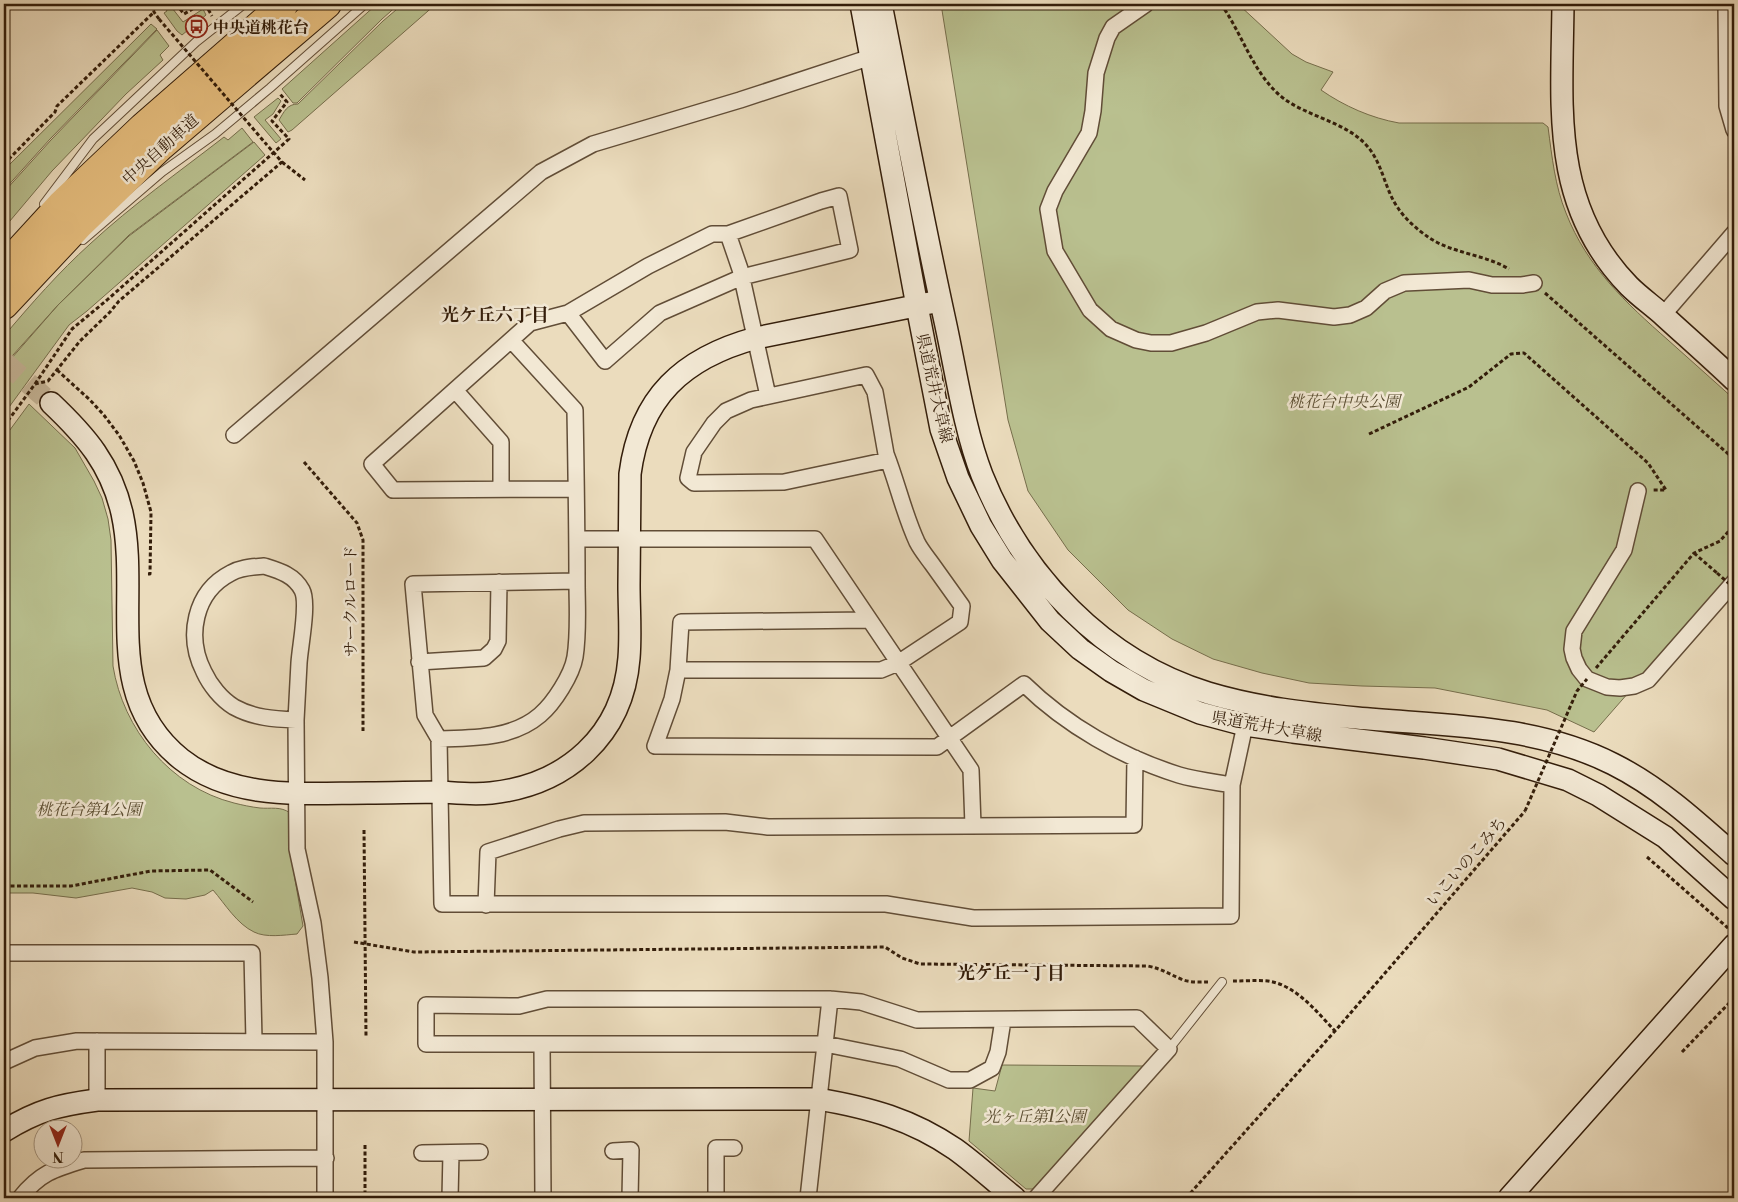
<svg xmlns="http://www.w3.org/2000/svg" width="1738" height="1202" font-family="'Libre Bodoni','Noto Serif JP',serif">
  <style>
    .green { fill: #b9c08f; stroke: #766e4c }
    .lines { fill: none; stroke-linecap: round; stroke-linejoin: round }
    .secondary-tunnel { stroke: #c6b699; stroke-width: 21; stroke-dasharray: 21 11; stroke-linecap: butt }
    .lane-casing { stroke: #614d37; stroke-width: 10 }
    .street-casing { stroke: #614d37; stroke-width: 18 }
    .secondary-casing { stroke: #331d0a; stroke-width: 24 }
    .highway-casing { stroke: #331d0a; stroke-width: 30 }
    .path { stroke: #331d0a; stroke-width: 3; stroke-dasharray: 4 2.5; stroke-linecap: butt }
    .lane { stroke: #f2e8d4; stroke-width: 8 }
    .street { stroke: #f2e8d4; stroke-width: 15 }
    .secondary { stroke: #f2e8d4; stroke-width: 21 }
    .highway { stroke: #e6be7e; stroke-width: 28 }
    .path-bridge { stroke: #331d0a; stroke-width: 3; stroke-dasharray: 4 2.5; stroke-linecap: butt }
    .labels { text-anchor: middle; stroke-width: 5; stroke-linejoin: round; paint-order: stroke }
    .poi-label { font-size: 16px; font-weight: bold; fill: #331d0a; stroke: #f2e8d4; text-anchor: start }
    .street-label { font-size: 16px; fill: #331d0a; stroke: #f2e8d4 }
    .park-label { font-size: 16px; font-style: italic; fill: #5b4e32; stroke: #f2e8d4 }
    .neighbourhood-label { font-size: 18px; font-weight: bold; fill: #331d0a; stroke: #f2e8d4 }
  </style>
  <rect width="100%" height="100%" fill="#ebdcbd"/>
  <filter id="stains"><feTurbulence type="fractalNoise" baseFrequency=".004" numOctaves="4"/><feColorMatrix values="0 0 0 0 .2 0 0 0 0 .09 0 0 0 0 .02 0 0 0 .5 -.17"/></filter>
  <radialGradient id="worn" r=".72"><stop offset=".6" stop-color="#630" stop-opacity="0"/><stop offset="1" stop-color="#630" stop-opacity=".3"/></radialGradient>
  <path class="green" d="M164,4H169L183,22L203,9L206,15L182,35L177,31L164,13L167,11Z
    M377,4H399L382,19L297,103H293L282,89Z
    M403,4H436L292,130L288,132L279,120C284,112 287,104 298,104L383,21Z
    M941,4H1238L1292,54L1306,62L1333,72L1321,90C1344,106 1371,118 1399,123H1543L1548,127C1552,157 1555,186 1566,213C1587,267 1626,303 1668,340C1690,360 1712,379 1734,399V572L1594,732L1547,710L1435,688L1362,686L1309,683L1262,673L1213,659L1172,639L1128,610L1068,550L1028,491L1008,420Z
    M151,24L157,29L50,139L4,190V170Z
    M157,30L169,46L160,55L163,60L126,94L52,171L4,228V192L51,140Z
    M278,98L281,101L273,114L265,120L281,139L276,143L254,117Z
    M242,128L253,142L129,235L58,305L4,365V336C31,304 59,272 90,244C132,205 179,172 224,137L228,140Z
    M254,142L265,155L87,311L69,325L4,414V367L58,305L129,236Z
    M29,404L75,448L94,481L102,498L108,519L111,540L113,666C123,729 170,787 234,803C242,805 251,807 260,808C270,809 281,806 290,813V850L303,926L297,934C284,935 266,938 254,932C237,924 225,904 213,890L205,895L186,899L165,898L152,892L132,888L76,898L33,893H4V438Z
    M1002,1065L1144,1066L1033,1189H1026L969,1141L973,1088L995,1091Z"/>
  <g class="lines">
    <path class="secondary-tunnel" d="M4,362L51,403"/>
    <defs>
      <path id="lane" d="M44,204L93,139L196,42L244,4
        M83,240L162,172L215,134L270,88L365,4
        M1169,1049L1222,982"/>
      <path id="street" d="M1146,4L1113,27L1107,38L1096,73L1093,111L1089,133L1055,191L1048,209L1055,251L1090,310L1111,329L1136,340L1151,343H1171L1206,333L1257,312L1278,310L1334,317L1350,315L1366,308L1385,291L1404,283L1469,280L1492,285H1522L1534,283
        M1726,4L1727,106L1734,130
        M728,234L740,269L768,396
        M568,313L605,361L660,313L742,277L850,250L839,196L821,201L728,234H712L648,266L568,313L530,323L372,464L393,490L576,489
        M1663,315L1734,233
        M455,390L501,442V489
        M234,435L541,172L593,144L740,100L871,57
        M1638,491L1624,550L1574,631L1572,649L1574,658L1579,669L1587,679L1607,687L1620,688L1634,686L1648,680L1734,582
        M577,539H815L971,770L973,826
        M264,566C280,571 294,575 302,590C309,603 300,646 299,663C298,682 297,701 296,720C274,719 254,718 234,707C221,699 210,685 204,672C186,637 194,592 231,573C241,567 253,567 264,566Z
        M577,581L413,584L425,715L439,739L442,904H886L973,918L1231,916L1232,785L1245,725
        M869,620L681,622L678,670L672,699L655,746L937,747L1024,684C1067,726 1122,757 1179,775C1196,780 1215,782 1232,785
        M419,662L484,658L494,649L498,641L499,582
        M678,670H881L898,663L960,622L962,606C952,592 942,578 932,564C927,557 921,550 917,542C904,514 897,482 886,454L875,392L866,375L751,400L726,411L714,423L694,452L688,478L694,483L784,482L888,460
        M296,720L297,849L313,923L320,978L325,1042V1198
        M439,739C473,738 512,739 540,715C554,703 572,675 575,657C579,632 577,606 577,581C577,524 576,467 575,410L511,340
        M486,905L488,852L559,829L584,823L725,822L768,827L1134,825L1135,758
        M4,953H252L254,1041
        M1003,1020L998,1052L992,1068L970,1080H949L900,1059L825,1044H426V1005L519,1006L547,999H830L861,1002L917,1020L1137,1018L1169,1049L1036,1198
        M97,1041V1100
        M542,1044L543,1198
        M4,1062L35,1048L77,1041L325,1042
        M613,1151L631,1150L630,1198
        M422,1153L480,1152
        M20,1198C40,1173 54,1169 84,1160L326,1158
        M450,1198L451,1153
        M716,1198V1148H734
        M808,1198L830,999"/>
      <path id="secondary" d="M861,4L917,306L941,429L958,478L981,526L1002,560L1050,621L1080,649L1111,671L1144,690L1200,713L1245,725L1293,732L1424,748L1498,759L1568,780L1598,795L1665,837L1734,899
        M881,4C902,110 922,216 945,321C956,371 964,429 982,475C1022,575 1103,661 1208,693C1258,708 1306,713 1357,718C1444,726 1534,724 1613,764C1659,787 1696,821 1734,855
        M1563,4C1562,108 1550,205 1629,286C1640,297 1653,306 1664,316C1687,337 1711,358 1734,380
        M51,403C86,436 111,465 122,513C141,599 100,694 181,759C234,801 305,793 368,793C392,793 416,792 441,792C457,793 474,795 491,793C566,785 623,736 629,658C631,634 629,609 629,585C629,548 630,511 630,474C640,397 683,358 756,338L940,301
        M4,1131C38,1110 59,1105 97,1100L818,1099C870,1108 911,1119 955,1149C976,1164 995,1182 1015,1198
        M1509,1198L1734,945"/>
      <path id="highway" d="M4,267L61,205L143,127L284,4
        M4,305L79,225L161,146L327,4"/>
    </defs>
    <use href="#lane" class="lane-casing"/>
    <use href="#street" class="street-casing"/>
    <use href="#secondary" class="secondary-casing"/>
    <use href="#highway" class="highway-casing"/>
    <path class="path" d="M152,4L154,12L159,19
      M176,4L184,14L201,4
      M205,4L212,16
      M1221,4C1243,35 1253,74 1283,98C1308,117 1347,122 1368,147C1383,165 1385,190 1398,208C1405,219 1418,230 1428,237C1453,254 1484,254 1509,269
      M282,162L305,180
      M4,164L55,112L57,106L154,12
      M1545,293L1734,459
      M57,370L90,400L103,414L119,435L134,461L143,483L151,512L150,574H146
      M35,384L72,329L107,300L289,139L272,121L287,102L280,94
      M4,426L35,384L48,381L80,341L110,312L119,301L282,162L267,145
      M1369,434L1469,387L1511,354L1524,353L1648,463L1666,490H1653
      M304,462L357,523L363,540V731
      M1694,553L1717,573
      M1596,668L1694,553L1720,541L1734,525
      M364,830L366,1037
      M1647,857L1728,928
      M4,886H71L151,871L210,870L253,902
      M354,942L414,952L885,947L902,958L920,964L1148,966C1162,969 1169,974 1181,979C1190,983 1200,982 1209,982
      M1233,981C1244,981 1256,980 1268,981C1296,985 1317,1012 1335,1031
      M1682,1052L1734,998
      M365,1145V1198
      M1186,1198L1335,1031L1525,811"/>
    <use href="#lane" class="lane"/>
    <use href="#street" class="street"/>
    <use href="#secondary" class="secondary"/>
    <use href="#highway" class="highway"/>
    <path class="path-bridge" d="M159,19L267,145
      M1717,573L1734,588
      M1525,811L1577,691L1587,679"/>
  </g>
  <defs>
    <symbol id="bus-ring" viewBox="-11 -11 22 22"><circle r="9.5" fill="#f2e8d4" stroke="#8f2418" stroke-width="1.5"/><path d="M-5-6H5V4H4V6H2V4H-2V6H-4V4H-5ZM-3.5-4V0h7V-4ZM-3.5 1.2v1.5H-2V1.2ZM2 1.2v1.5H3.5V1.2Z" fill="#8f2418"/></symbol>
  </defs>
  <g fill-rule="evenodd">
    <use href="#bus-ring" x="184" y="14" width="25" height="25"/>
  </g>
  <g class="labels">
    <g class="poi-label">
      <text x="213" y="33">中央道桃花台</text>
    </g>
    <g class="street-label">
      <text transform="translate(160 149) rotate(-42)" y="6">中央自動車道</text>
      <text transform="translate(935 388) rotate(77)" y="6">県道荒井大草線</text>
      <text transform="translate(350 601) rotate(-90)" y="6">サークルロード</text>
      <text transform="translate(1267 726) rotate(10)" y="6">県道荒井大草線</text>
      <text transform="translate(1466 861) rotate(-49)" y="6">いこいのこみち</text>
    </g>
    <g class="park-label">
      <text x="1344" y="407">桃花台中央公園</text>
      <text x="89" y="815">桃花台第4公園</text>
      <text x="1035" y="1122">光ヶ丘第1公園</text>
    </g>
    <g class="neighbourhood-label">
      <text x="495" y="321">光ケ丘六丁目</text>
      <text x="1011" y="979">光ケ丘一丁目</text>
    </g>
  </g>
  <rect width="1738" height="1202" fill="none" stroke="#ebdcbd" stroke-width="20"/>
  <rect x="5" y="5" width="1728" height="1192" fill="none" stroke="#331d0a" stroke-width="2.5"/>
  <rect x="10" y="10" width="1718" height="1182" fill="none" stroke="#331d0a"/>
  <g transform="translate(58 1144) rotate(180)"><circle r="24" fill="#f2e8d4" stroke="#a69783"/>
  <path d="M0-4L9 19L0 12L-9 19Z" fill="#8f2418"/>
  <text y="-8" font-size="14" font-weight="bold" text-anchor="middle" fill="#331d0a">N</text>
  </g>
  <rect width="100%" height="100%" filter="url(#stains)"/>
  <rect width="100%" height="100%" fill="url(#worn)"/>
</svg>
